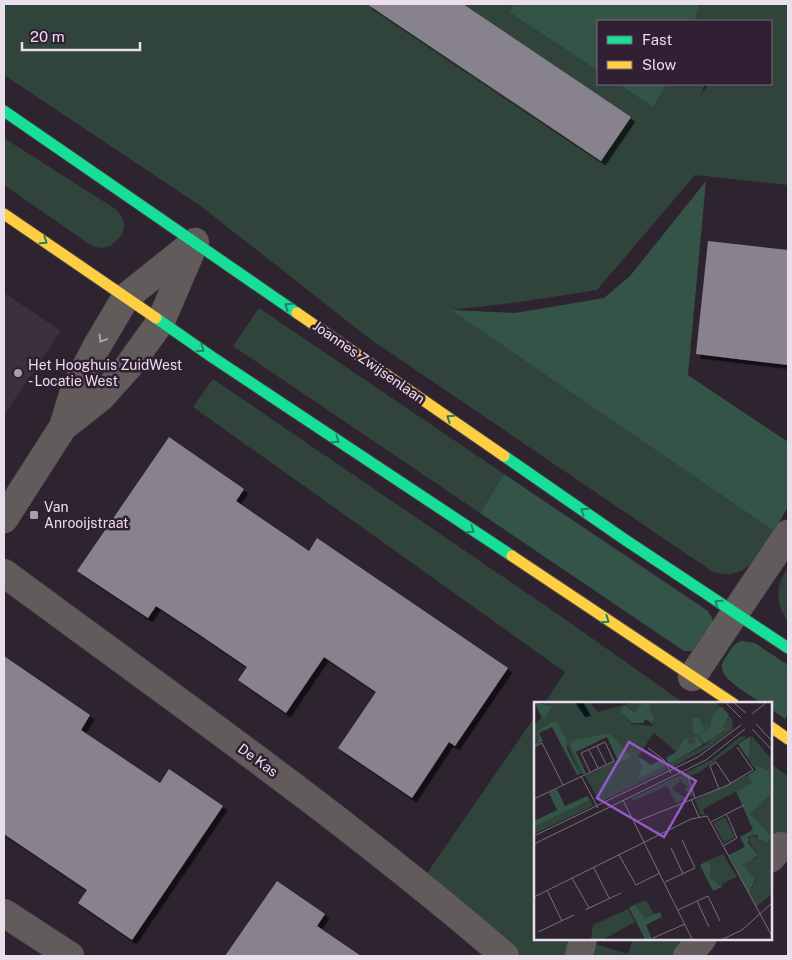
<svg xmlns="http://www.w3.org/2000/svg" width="792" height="960" font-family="'Public Sans',sans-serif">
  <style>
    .education { fill: #3a303e }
    .green { fill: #30443b }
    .forest { fill: #335446 }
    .building { fill: #87828d; filter: url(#shadow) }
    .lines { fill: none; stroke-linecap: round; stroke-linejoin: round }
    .street-casing { stroke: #473f48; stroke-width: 29 }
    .fast-casing { stroke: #473f48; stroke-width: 13 }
    .slow-casing { stroke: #473f48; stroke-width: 13 }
    .street { stroke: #615b5c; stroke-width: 28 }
    .fast { stroke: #16e098; stroke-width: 11 }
    .slow { stroke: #ffcf43; stroke-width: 11 }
    .oneway { stroke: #248066 }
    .oneway2 { stroke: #aca3ab }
    .poi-dot { fill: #a89da9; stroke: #311f33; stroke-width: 2 }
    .labels { text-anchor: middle; stroke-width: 5; stroke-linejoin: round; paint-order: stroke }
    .street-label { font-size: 14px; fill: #eadeeb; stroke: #311f33 }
    .poi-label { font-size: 14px; fill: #eadeeb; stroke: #311f33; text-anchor: start }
    .inset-road { fill: none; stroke: #796e7a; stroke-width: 1 }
    .view { fill: #9758ca; fill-opacity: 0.15; stroke: #9758ca; stroke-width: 2.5 }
    .inset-edge { fill: none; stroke: #eadeeb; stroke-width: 2.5 }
  </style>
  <defs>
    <filter id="shadow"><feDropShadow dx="4.5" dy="4.5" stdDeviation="0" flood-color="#0009"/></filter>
  </defs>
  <rect width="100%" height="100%" fill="#2e242f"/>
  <path class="education" d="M4,293L61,331L4,415Z"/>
  <path class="green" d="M4,4H514L509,12L598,71V84H618L653,107L667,84H705L700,96L709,84H771V21H695L699,4H788V185L695,175L597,290L520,302L452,310L774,531C764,548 752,572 730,574C725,575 718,573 713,572L370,339L202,207L4,75Z
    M4,138L117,210C120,215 124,219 124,225C124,236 112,248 101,248C97,248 93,245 89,244L4,185Z
    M259,308L504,474L480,513L233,346Z
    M213,379L562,617L685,704H544L565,672L193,407Z
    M788,567V622C775,602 775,587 788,567Z
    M536,715V851L533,861L536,862V939H569L565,956H521L425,876Z
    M771,764L788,776V846L771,839Z
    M633,939H686L672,956H591L595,944L628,954Z"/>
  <path class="forest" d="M514,4H699L695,21H598V71L509,12Z
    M618,84H667L653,107Z
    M706,181L688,375L788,442V507L774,531L451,310L515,313L604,298L630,276Z
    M504,474L708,611L712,618L713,626L700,648L691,651H684L480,513Z
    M742,641L755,643L788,665V714L785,719L771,709V704H763C753,697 722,680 722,668C721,663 725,658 728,654C732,647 734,643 742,641Z"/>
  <path class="building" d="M367,4H463L631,117L601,161Z
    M708,241L788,250V365L696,354Z
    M169,437L244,489L236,501L309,551L317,538L508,668L455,746L449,742L412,798L338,748L376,692L324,657L286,713L238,680L247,667L200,635L156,606L148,618L77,571Z
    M4,656L90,715L81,730L160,783L169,769L223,806L132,940L78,903L87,890L4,834Z
    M277,881L325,914L317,926L361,956H225Z"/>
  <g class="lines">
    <defs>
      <path id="street" d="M63,427L101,397L128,367L161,321L194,244
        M4,519L63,427L75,388L97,346L126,297L195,242
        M4,573C173,698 346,819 505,956
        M692,677L788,534
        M771,858L781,846
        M4,913L70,956
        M579,956L583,939
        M687,956L702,939"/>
      <path id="fast" d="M4,111L297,313
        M156,318L212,357L512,556
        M504,456L624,539L788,648"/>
      <path id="slow" d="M4,214L156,318
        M297,313L504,456
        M512,556L734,704
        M771,727L788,739"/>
    </defs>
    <use href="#street" class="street-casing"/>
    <use href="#fast" class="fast-casing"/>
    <use href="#slow" class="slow-casing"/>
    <use href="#street" class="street"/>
    <use href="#fast" class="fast"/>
    <use href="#slow" class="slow"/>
  </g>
  <defs><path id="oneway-chevron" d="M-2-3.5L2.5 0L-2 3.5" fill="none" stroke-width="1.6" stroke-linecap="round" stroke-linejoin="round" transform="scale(1.25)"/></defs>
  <g class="oneway">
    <use href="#oneway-chevron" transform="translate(44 241) rotate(34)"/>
    <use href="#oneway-chevron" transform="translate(288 306) rotate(-145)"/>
    <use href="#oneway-chevron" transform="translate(201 349) rotate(35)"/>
    <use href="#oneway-chevron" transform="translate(450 418) rotate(-145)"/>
    <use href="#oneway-chevron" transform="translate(336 440) rotate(34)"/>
    <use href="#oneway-chevron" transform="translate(584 511) rotate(-145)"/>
    <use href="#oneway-chevron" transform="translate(471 530) rotate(34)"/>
    <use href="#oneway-chevron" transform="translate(718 603) rotate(-146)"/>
    <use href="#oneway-chevron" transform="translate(606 620) rotate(34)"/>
  </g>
  <use class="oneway2" href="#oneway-chevron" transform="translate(102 339) rotate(121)"/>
  <g class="poi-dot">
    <circle cx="18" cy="373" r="5"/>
    <rect x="29" y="510" width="10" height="10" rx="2.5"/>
  </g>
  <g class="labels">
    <g class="street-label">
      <text transform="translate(369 362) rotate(35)" y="5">Joannes Zwijsenlaan</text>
      <text transform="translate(258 760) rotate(36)" y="5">De Kas</text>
    </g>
    <g class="poi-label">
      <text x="28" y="370">Het Hooghuis ZuidWest<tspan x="28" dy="16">- Locatie West</tspan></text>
      <text x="44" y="512">Van<tspan x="44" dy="16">Anrooijstraat</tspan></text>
    </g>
  </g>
  <g transform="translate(534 702)">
    <rect width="238" height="238" fill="#2e242f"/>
    <path d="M6,0H55L64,10L101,0H182L198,17L199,27L174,46L137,66L134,62L170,44L181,34L164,45L142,50L120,31L104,54L108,66L104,76L132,63L133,68L66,100L51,74L83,58L84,60L75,31L37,46L49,72H46L23,20L3,29L4,38L0,40V22L12,15L18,4ZM91,3L100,11L105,6L119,24L98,22L85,9ZM207,34L213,35L166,70L153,75L160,95L153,92L155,90L150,88L153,85L146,79L138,87L154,97L142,101L133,84L99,99L98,96L177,58ZM218,34L237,57V134L222,121L216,112L236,93L234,68L220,63L215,57ZM214,73L218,81L169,107L171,113H167L161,98ZM56,98L59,104L0,132V125ZM191,115L201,135L190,141L179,121ZM221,132L223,137L233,140L237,135V193L222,205L215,191L221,179L209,163L212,158L222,156L223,151L213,137ZM189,152L203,175L188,182V185L175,175L173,159ZM112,198L120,212L111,216L101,202ZM94,207L101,220L70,237H57L59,223Z" fill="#30443b" fill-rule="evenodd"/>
    <path d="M0,0L18,4L12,15L0,22L8,16ZM110,0H118L115,4L120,17L117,21L112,17L109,21H98L85,9L91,3L100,11ZM188,5L195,13L189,24L192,27L170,42L166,34L175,26L180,10ZM159,16H166L169,26L176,22L165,33L159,31ZM18,20H23L33,38V47L46,72L43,73L18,25L5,31L9,39L0,44L4,38L3,29ZM75,31L97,55L85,61L73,35L42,50L52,71L49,72L37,46V39ZM217,34L215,57L220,63L235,68L236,93L216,112L238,135L233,140L223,137L224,134L220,132L214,135V141L224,153L209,163L221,177L215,191L195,153L211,145L206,135L219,128L202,89L218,81L214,73L222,68L204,42ZM159,35H164L169,43L135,62L132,56L142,50L151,37L155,36L153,40L160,43L162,38ZM104,54L117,63L127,58L132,63L103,77L108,66ZM23,87L31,104L53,94L56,98L0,125V119L23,108L15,91ZM173,159L177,165L175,175L188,185L179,189L166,163ZM101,202L111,216L126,210L128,215L112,223L118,237H111L95,206Z" fill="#335446"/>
    <path d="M41,0H49L57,14L51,15Z" fill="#04171d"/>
    <path class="inset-road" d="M191,0L207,16M199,0L212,11M218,12L233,0M222,22L238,39M218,27L238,48M63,44L72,62M0,45L8,41L29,83M114,46L130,58L137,71M55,48L64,66M47,74L64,106M154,75L161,96M185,87L176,64L182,60L197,82M0,97L80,59L71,40L47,51L56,70M157,97L165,115M89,98L158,237M101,120L192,84L219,68L203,45M177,120L210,103M0,134L164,55L207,23M0,142L172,58L211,27M189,144L203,136L193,113M137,146L149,172M85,153L102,183L126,171M60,166L75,196M38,176L55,206M131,180L161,166L148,138M13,188L28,219M0,195L157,117L173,114L238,234M163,199L175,225M51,208L87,191M144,208L174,194L186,219M4,230L40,213M119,236L151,222M189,237L208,228L238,201"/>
    <path class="view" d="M95,40L162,79L130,135L63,96Z"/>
    <rect width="238" height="238" class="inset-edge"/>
  </g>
  <rect width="792" height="960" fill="none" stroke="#eadeeb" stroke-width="10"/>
  <rect x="597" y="20" width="175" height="65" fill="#311f33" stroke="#7b6b7d"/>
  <rect x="607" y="36" width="25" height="8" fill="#16e098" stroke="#7b6b7d"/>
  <text x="642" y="45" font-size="15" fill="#eadeeb">Fast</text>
  <rect x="607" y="61" width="25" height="8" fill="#ffcf43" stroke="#7b6b7d"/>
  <text x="642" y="70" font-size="15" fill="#eadeeb">Slow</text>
  <path d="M22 42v8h118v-8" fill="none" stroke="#eadeeb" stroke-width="2.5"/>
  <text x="30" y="42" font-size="15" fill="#eadeeb" stroke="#311f33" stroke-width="4" paint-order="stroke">20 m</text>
</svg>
